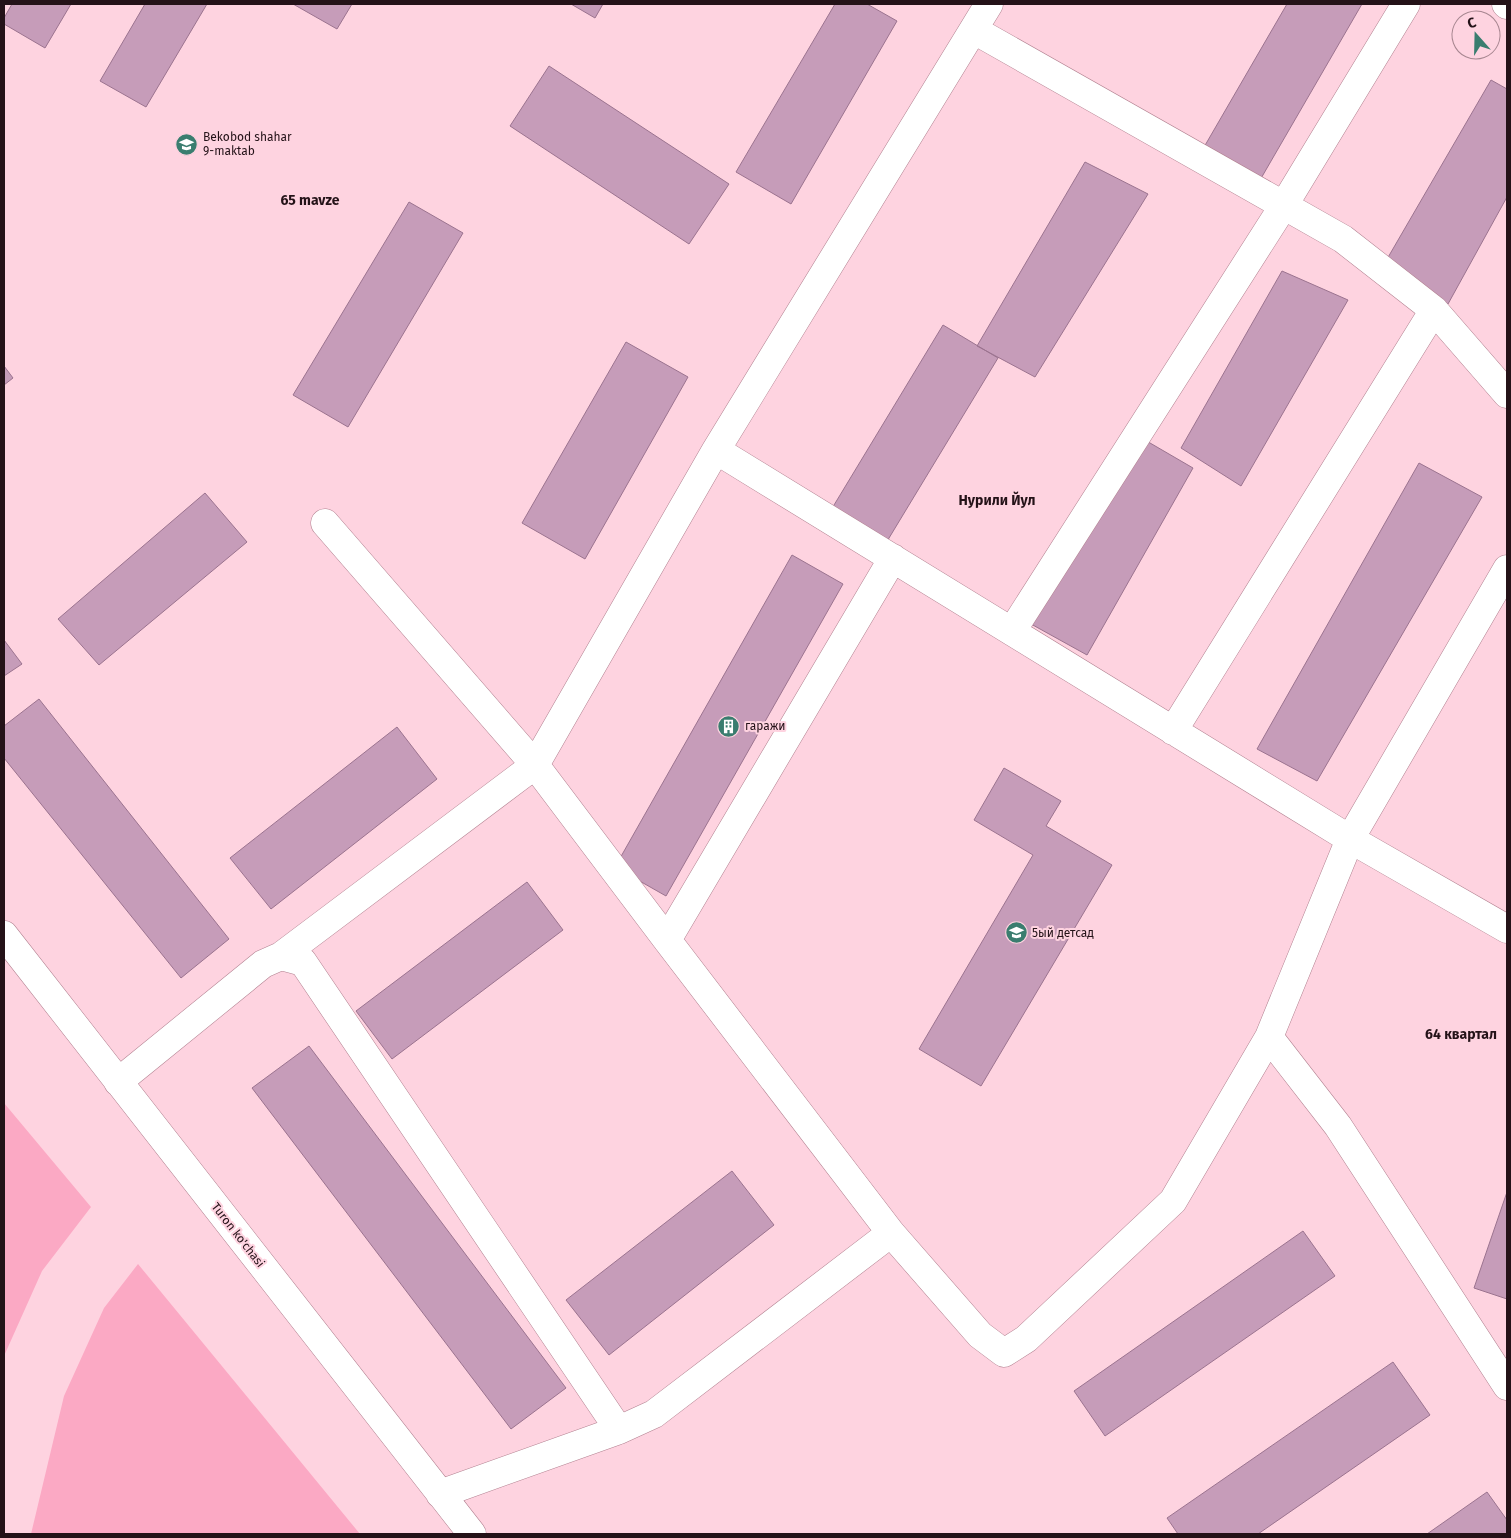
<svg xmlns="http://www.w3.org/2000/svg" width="1511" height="1538" font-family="'Fira Sans',sans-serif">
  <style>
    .green { fill: #fba9c4 }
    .building { fill: #c69cb9; stroke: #9b738f }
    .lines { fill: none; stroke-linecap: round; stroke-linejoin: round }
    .minor-casing { stroke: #b28190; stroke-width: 29 }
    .minor { stroke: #fff; stroke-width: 28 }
    .labels { text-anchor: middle; stroke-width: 4; stroke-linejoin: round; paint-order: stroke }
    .poi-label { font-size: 12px; fill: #241218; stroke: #fed3e0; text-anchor: start }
    .street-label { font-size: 12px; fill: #241218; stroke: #fed3e0 }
    .neighbourhood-label { font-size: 14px; font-weight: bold; fill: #241218; stroke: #fed3e0 }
  </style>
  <rect width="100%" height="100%" fill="#fed3e0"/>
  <path class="green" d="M4,1103L91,1207L42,1271L4,1356Z
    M138,1264L360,1534H31L64,1396L104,1308Z"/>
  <path class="building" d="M12,4H71L45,48L4,24V18Z
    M145,4H207L146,107L100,81Z
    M293,4H352L337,29Z
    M571,4H603L595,18Z
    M835,4H867L897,21L791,204L736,172Z
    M1287,4H1362L1256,187L1200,154Z
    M549,66L729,184L689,244L510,126Z
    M1491,80L1507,89V197L1448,304L1383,266Z
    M1085,162L1148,194L1035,377L977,346Z
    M409,202L463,233L348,427L293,395Z
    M1282,271L1348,300L1241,486L1181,448Z
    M943,325L998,358L886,543L831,510Z
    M626,342L688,377L585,559L522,523Z
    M4,366L13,378L4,385Z
    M1138,436L1193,468L1087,655L1031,624Z
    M1419,463L1482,497L1317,781L1257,749Z
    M205,493L247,542L99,665L58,619Z
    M792,555L843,584L666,896L615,867Z
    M4,640L22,664L4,676Z
    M39,699L229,939L181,978L4,758V726Z
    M397,727L437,779L271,909L230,858Z
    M1004,768L1061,801L1046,826L1112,865L981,1086L919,1049L1033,855L974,820Z
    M527,882L563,930L392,1059L356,1011Z
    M309,1046L566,1388L511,1429L252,1088Z
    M732,1171L774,1225L609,1355L566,1300Z
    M1507,1192V1299L1474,1288Z
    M1303,1231L1335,1276L1105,1436L1074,1391Z
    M1393,1362L1430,1415L1258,1534H1178L1167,1518Z
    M1487,1492L1507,1520V1534H1427Z"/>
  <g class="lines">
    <defs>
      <path id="minor" d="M989,4L716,450L535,765L667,940L891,1233L980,1335L1004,1353L1026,1339L1173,1201L1269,1037L1350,839L1507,569
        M1506,4L1507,5
        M974,30L1343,239L1434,310L1507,394
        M716,450L1350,839L1507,929
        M1012,631L1284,205L1406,4
        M1173,731L1434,310
        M4,935L472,1534
        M667,940L893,558
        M281,956L535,765L325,523
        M1269,1037L1338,1126L1507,1386
        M118,1082L263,964L281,956L303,962L619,1430
        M440,1494L619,1430L654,1414L891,1233"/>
    </defs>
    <use href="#minor" class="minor-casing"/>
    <use href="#minor" class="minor"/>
  </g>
  <defs>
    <symbol id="school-disc" viewBox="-11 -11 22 22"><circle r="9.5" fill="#3a7d6f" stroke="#fed3e0"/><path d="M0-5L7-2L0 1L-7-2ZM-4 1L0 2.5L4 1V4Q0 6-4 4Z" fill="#fff"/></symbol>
    <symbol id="building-disc" viewBox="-11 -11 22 22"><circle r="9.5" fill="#3a7d6f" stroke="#fed3e0"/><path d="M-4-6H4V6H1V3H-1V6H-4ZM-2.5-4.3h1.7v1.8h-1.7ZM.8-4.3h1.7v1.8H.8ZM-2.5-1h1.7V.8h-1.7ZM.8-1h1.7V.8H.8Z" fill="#fff"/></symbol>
  </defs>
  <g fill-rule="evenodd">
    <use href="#school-disc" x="174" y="132" width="25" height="25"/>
    <use href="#building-disc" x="716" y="714" width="25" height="25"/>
    <use href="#school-disc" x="1004" y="920" width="25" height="25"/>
  </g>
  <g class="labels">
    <g class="poi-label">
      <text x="203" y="141">Bekobod shahar<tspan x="203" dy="14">9-maktab</tspan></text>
      <text x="745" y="730">гаражи</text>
      <text x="1032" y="937">5ый детсад</text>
    </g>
    <g class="street-label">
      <text transform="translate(238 1235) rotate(52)" y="4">Turon ko'chasi</text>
    </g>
    <g class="neighbourhood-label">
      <text x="310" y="205">65 mavze</text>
      <text x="997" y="505">Нурили Йул</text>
      <text x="1461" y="1039">64 квартал</text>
    </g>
  </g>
  <rect width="1511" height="1538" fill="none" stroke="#241218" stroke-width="10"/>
  <g transform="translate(1476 35) rotate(340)"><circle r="24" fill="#fed3e0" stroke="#a78690"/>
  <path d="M0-4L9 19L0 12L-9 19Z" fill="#3a7d6f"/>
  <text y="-8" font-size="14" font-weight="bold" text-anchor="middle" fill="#241218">С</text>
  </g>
</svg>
